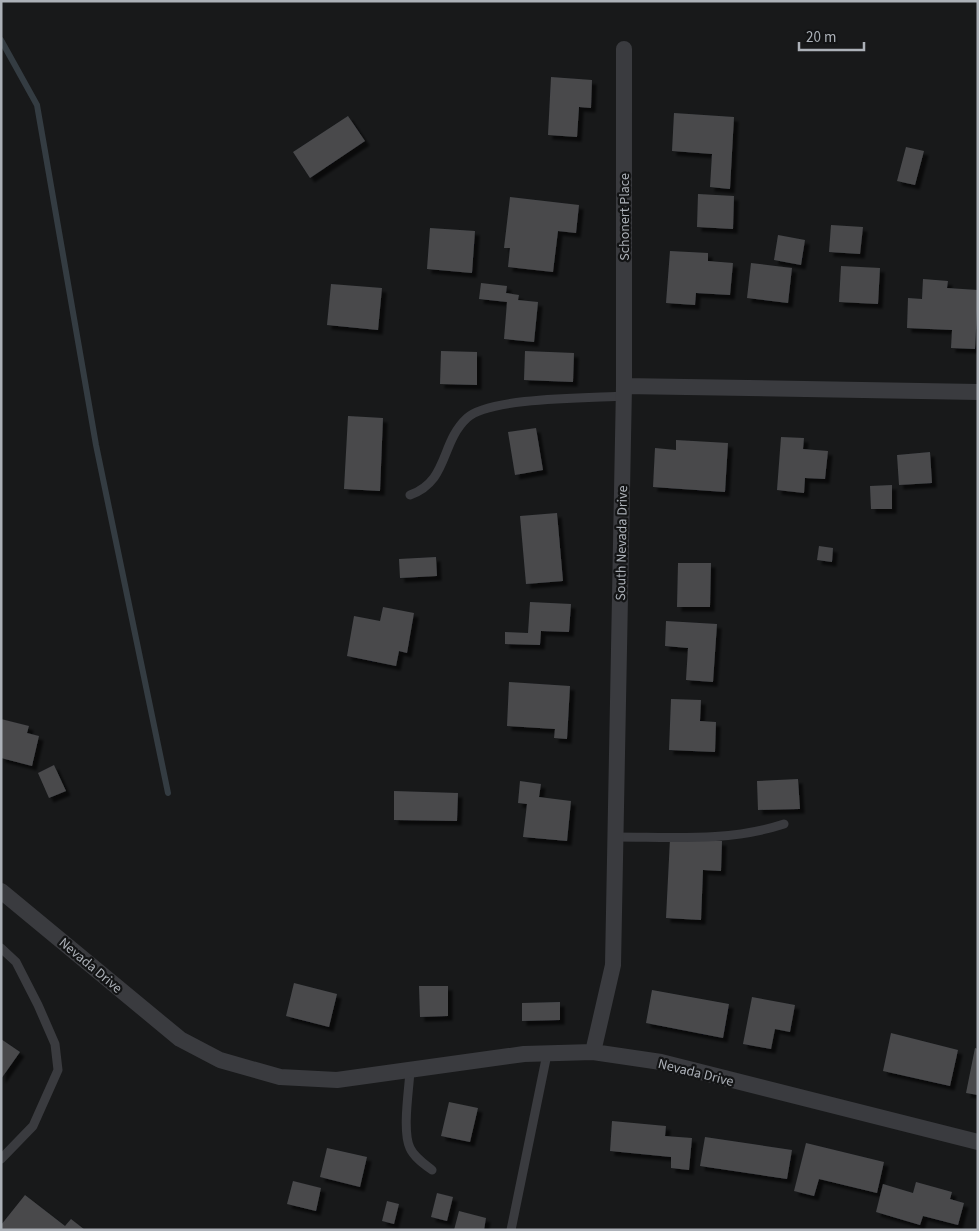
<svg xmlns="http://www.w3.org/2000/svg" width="979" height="1231" font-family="'Source Sans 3',sans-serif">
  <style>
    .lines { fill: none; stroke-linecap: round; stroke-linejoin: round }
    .stream { stroke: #343c42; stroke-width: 6 }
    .building { fill: #48494c; filter: url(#shadow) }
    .service { stroke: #3a3b3f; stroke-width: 9 }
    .minor { stroke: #3a3b3f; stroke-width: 16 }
    .labels { text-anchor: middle; stroke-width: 4.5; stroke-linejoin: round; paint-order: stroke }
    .street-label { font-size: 14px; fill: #acb1b8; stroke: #131415 }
  </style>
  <defs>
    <filter id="shadow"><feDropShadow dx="4.5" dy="4.5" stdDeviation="1" flood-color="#0009"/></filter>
  </defs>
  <rect width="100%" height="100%" fill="#18191a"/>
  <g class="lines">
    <path class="stream" d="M1,40L37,105L96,445L168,793"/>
  </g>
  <path class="building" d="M551,77L592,80L591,108L579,107L577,137L548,135Z
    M674,113L734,117L730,189L710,187L712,154L672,151Z
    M348,116L365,141L310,178L293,152Z
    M906,147L924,151L915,185L897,181Z
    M698,194L734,196L733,229L697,227Z
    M510,197L579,205L576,233L558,231L553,272L508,267L510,248H504Z
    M831,225L863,227L860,254L829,252Z
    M430,228L475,231L472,273L427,269Z
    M778,235L805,240L801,265L774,260Z
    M670,251L708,253V261L733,263L730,295L696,293L695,305L666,303Z
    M751,263L792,268L788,303L747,298Z
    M841,266L880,268L878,304L839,302Z
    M923,279L948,281L947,288L978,290L975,349L951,348L952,330L907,328L908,298L922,299Z
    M481,283L507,286L506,293L519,295L518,300L538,302L534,342L504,339L507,302L479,299Z
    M331,284L382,288L378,330L327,325Z
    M441,351L477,352V385L440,384Z
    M525,351L574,353L573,382L524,380Z
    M348,416L383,418L380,491L344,489Z
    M536,428L543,470L515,475L508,432Z
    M781,437L804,438L803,449L828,451L825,479L805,478L804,493L777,490Z
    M676,440L728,443L725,492L653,487L655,448L676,450Z
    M930,452L932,483L899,485L897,455Z
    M892,485V509H871L870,486Z
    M557,513L563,581L526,584L520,516Z
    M819,546L833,548L832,562L817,560Z
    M436,557L437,576L400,578L399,559Z
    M678,563H711L710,607H677Z
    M530,602L571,604L569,632L541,631L540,645L505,644V632L528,633Z
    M383,607L414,613L407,653L399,651L396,666L347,656L354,616L380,621Z
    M666,621L717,624L713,682L686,680L688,648L665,646Z
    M509,682L570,686L567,739L554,738L555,729L507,726Z
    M671,699L701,700L700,721L716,722L715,752L669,750Z
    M1,719L29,726L27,733L39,736L32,766L1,758Z
    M54,765L66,791L49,798L38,773Z
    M798,779L800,809L758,810L757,781Z
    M520,781L541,784L539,797L571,801L567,841L523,837L527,804L518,803Z
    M394,791L458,793L457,821L394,820Z
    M670,839L722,841L721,871L703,870L701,920L666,918Z
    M294,983L337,994L329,1027L286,1016Z
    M419,986H448V1016L420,1017Z
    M652,990L729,1004L723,1038L646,1023Z
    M752,997L795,1005L790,1032L775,1029L771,1049L743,1044Z
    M560,1002V1020L522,1021V1003Z
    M891,1033L958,1050L950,1086L883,1071Z
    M1,1039L20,1052L1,1079Z
    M975,1048L978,1049V1095L966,1093Z
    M449,1102L478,1108L470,1142L441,1136Z
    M612,1121L666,1126L665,1136L692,1138L689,1170L671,1168V1157L610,1151Z
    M705,1137L792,1150L787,1179L700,1166Z
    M806,1143L884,1162L877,1193L819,1179L814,1196L794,1191Z
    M327,1148L367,1157L360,1187L320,1177Z
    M293,1181L321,1188L316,1211L287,1204Z
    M916,1182L952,1192L950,1199L964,1203L958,1225L923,1216L920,1225L876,1212L883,1184L913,1193Z
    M437,1193L453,1197L447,1221L431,1217Z
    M25,1195L65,1226L71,1219L85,1230H1V1225Z
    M387,1201L399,1204L394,1224L382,1221Z
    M459,1211L486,1218L484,1230H454Z"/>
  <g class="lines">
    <path class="service" d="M410,495C449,481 440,443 467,418C489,397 591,398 624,396
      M615,837C672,837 729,842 784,824
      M1,948L16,962L38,1005L55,1044L58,1070L33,1126L1,1159
      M410,1071C409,1090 402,1131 410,1148C414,1157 424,1164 432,1170
      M511,1230L547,1054"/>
    <path class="minor" d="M624,386L978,392
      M1,891L180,1039L220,1060L280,1077L337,1080L524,1054L593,1052L661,1062L978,1142
      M593,1052L613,965L624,386V49"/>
  </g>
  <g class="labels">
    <g class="street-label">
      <text transform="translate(624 217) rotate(-90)" y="5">Schonert Place</text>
      <text transform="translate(621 543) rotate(-89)" y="5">South Nevada Drive</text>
      <text transform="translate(91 965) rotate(40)" y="5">Nevada Drive</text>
      <text transform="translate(696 1072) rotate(14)" y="5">Nevada Drive</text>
    </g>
  </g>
  <rect width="979" height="1231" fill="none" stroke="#acb1b8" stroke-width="5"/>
  <path d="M799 42v8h65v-8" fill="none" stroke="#acb1b8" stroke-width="2.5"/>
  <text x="806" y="42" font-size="15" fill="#acb1b8" stroke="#131415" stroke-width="4" paint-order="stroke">20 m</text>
</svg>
